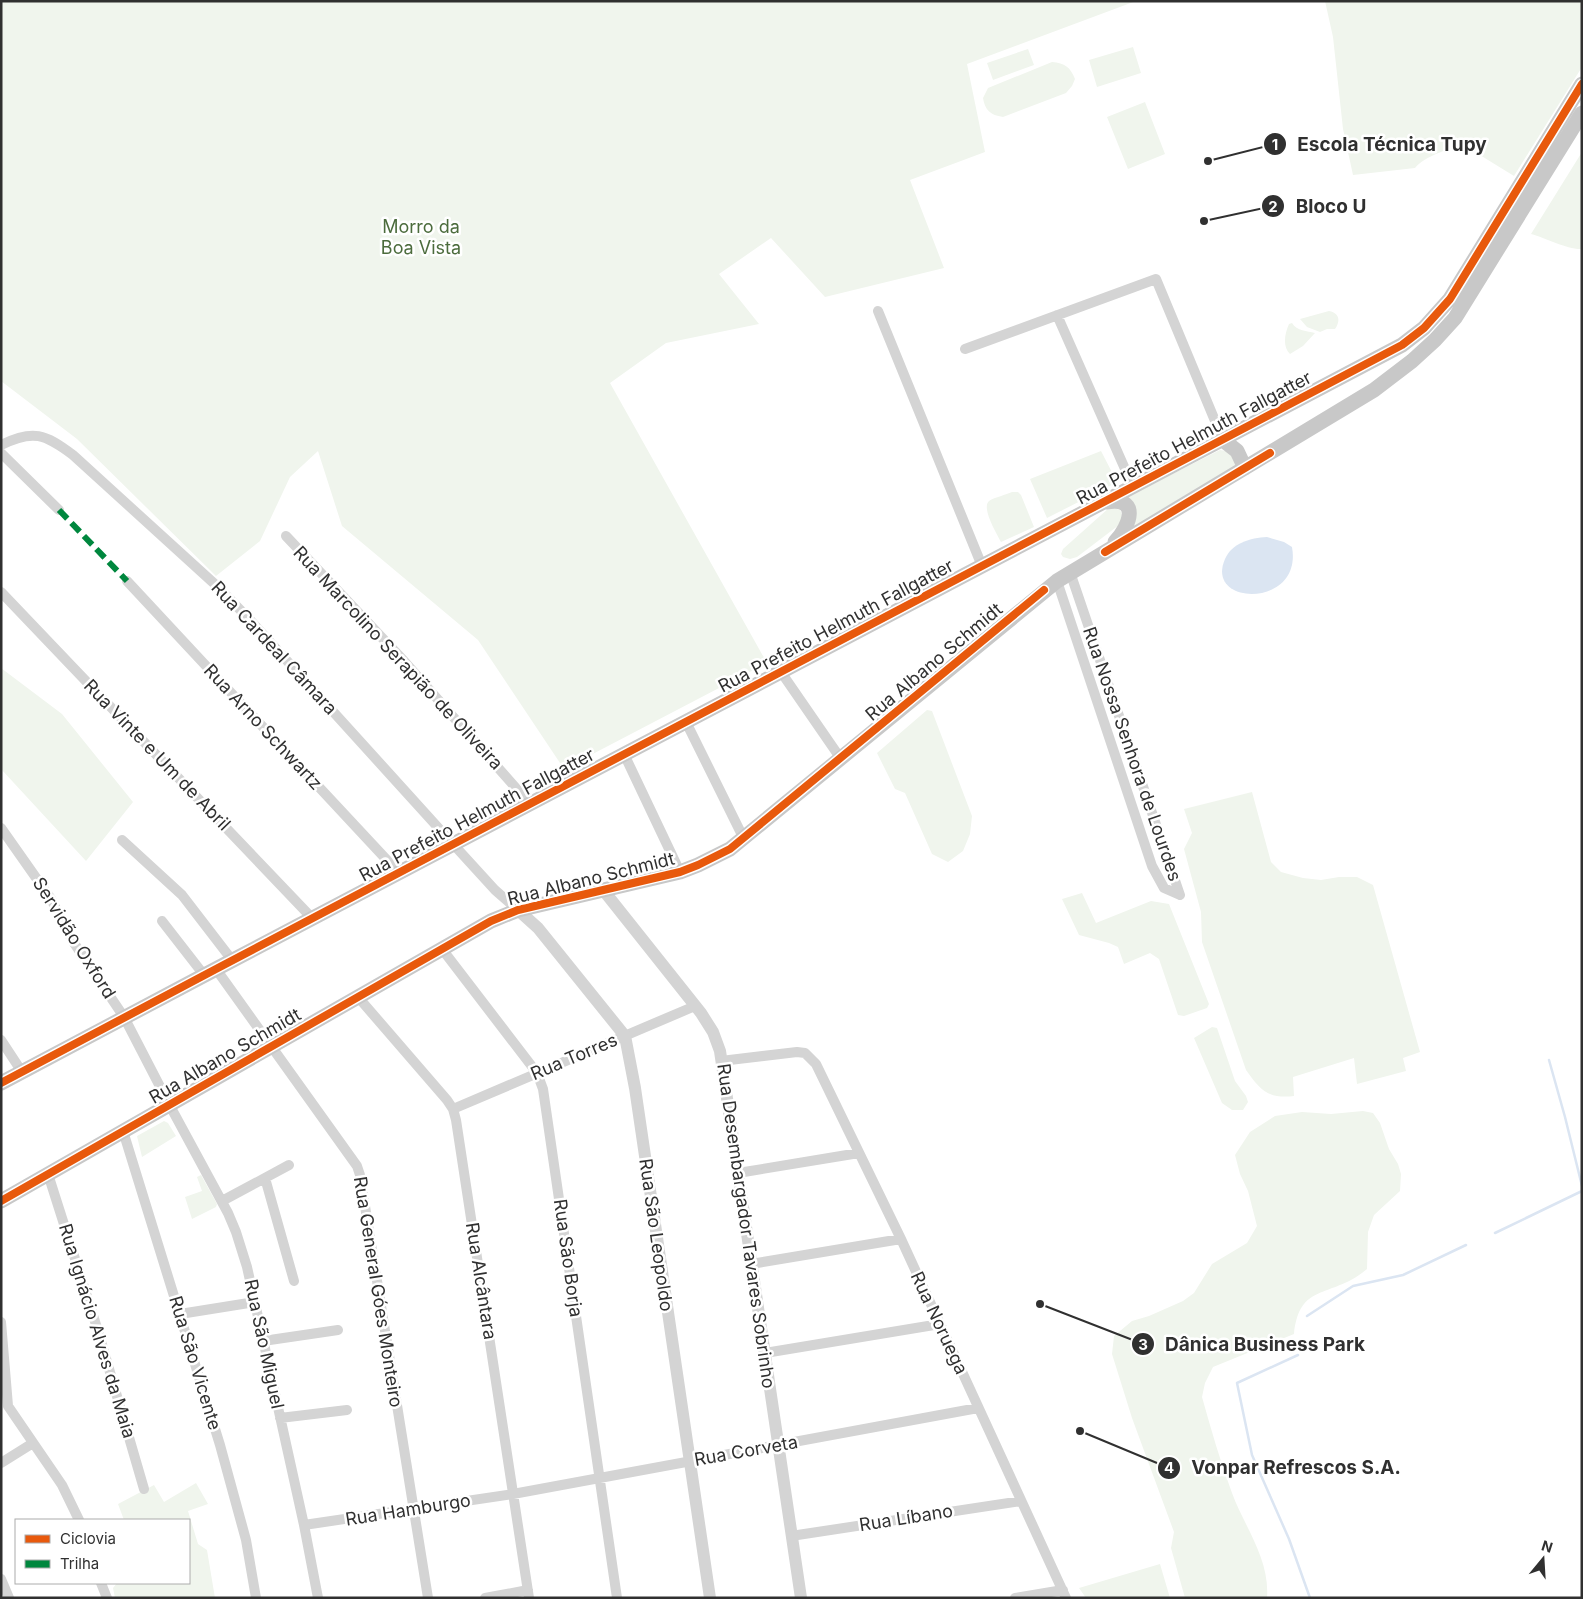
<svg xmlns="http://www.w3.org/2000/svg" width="1583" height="1599" font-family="Inter,sans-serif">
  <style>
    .green { fill: #f0f5ed }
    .water { fill: #dbe5f2 }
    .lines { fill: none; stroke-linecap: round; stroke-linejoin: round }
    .stream { stroke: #dbe5f2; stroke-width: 2.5 }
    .minor { stroke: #d4d4d4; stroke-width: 10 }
    .tertiary { stroke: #d4d4d4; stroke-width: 12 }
    .primary { stroke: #c8c8c8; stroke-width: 15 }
    .quiet { stroke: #00873e; stroke-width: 6; stroke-dasharray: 12 6; stroke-linecap: butt }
    .cycleway-casing { stroke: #fff; stroke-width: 11 }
    .cycleway { stroke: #e8590c; stroke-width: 8 }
    .labels { text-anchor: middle; stroke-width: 5; stroke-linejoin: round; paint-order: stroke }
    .park-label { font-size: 18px; fill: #4c6c3d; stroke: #fff }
    .street-label { font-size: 18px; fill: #303030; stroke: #fff }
    .leader { fill: none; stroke: #303030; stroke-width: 2 }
    .callout-dot { fill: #303030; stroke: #fff; stroke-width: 2 }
    .mark-label { font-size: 15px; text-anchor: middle; font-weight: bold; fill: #fff }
    .callout-label { font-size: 19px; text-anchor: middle; font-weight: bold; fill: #303030; stroke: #fff; stroke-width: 5; stroke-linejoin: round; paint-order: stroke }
  </style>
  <rect width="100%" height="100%" fill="#fff"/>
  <path class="green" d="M1,1H1136L967,64L985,152L910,180L944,268L825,297L771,238L719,274L759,324L666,343L610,383L767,663L564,769L478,640L342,526L318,451L290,477L260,541L216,576L77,439L1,381Z
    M1325,1H1582V67L1514,176L1462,144C1447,150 1425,156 1415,168L1353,175L1343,129L1333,37Z
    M1133,47L1141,73L1097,87L1089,60Z
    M1028,49L1034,65L993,80L987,63Z
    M1052,62C1065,63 1070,67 1075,79L1072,86L1066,93L1003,117C990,115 985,110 983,98L988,88Z
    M1145,102L1165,154L1128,169L1107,117Z
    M1582,152V249C1568,250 1546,238 1531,234Z
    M1329,311C1339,313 1341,320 1335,329H1327L1320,332L1307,327L1300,319Z
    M1292,323C1297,331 1307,331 1315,333L1303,346L1290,354C1282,346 1285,333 1289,324Z
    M1220,450L1231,452L1237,466L1131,530L1123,499Z
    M1101,451L1116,480L1110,486L1047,518L1030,479Z
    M1012,492H1018L1021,495L1034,527L1001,542C997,534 981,508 989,501C995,497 1006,495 1012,492Z
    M1110,507L1120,510C1123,516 1122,519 1119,525L1077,557L1070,559L1063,557L1061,554L1063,549Z
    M1,668L62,714L133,802L86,861L1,769Z
    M927,710L932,711L972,816L970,834L963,851L948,862L932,854L905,793L895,789L877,753Z
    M1252,792L1271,862L1281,872L1303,878L1321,880L1339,877H1357L1373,885L1420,1052L1403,1058L1406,1071L1357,1084L1354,1058L1293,1077L1294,1096C1268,1099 1260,1090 1246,1070L1202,942L1201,912L1184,849L1192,833L1184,809Z
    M1082,893L1096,923L1151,901L1169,904L1209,1004L1207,1008L1184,1016L1178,1015L1159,959L1150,953L1124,964L1118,947L1109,943L1079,935L1062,899Z
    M1212,1027L1217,1028L1235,1081L1246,1096L1248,1102L1243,1110H1232L1222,1103L1194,1038Z
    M1363,1111L1373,1113L1380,1123L1389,1149L1398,1164L1401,1174L1400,1191L1374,1215L1368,1232L1367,1269C1362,1273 1357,1277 1351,1280C1320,1296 1299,1290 1294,1334L1213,1367L1205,1383L1202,1397C1211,1429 1220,1461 1232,1493C1245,1528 1270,1559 1267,1598H1185L1171,1548L1174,1532L1132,1418L1112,1354L1114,1336L1132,1321L1149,1316L1183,1301L1194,1293L1212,1264L1247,1243L1257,1226L1248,1191L1240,1174L1235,1155L1250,1132L1275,1116L1302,1112L1331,1114Z
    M164,1121L168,1123L176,1136L142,1157L137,1136Z
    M201,1175L217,1204L216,1207L192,1219L185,1197L202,1191L197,1177Z
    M196,1483L208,1504L188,1511L198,1544L207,1550L215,1598H115L113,1588L117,1583H189V1520H124L118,1504L154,1485L164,1502Z
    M1160,1564L1170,1598H1086L1079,1588Z"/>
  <path class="water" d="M1267,537L1284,542L1292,547C1303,608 1204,607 1225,559C1232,543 1250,538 1267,537Z"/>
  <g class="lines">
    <path class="stream" d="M1549,1060L1565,1117L1582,1186
      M1495,1233L1582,1191
      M1307,1316L1353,1286L1403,1275L1466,1245
      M1298,1355L1237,1383L1252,1455L1289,1539L1310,1598"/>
    <path class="minor" d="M878,311L982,566
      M1057,315L1133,487
      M965,349L1156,279L1223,440
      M1,445C33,429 45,434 73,455L218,587L251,621L453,844L495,890L518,910
      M1,453L59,510
      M286,536L404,661L530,804
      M1070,572L1180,895
      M127,581L399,873
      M1057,581L1152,866L1164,888L1180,895
      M1,592L312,918
      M781,672L841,759
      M686,722L744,839
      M624,754L680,872
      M1,828L51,899L72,940L124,1017L169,1104L228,1213L236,1232L247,1267L304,1525L318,1598
      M122,840L182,895L232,960
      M162,921L204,975
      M442,949L537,1073L543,1089L617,1598
      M216,969L357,1166L360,1175L428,1598
      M358,997L447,1100L453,1109L456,1120L529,1598
      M1,1040L22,1072
      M721,1061L797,1052L805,1053L816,1064L901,1239L1066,1598
      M453,1109L695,1006
      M123,1131L220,1445L246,1540L256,1598
      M738,1173L859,1153
      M48,1174L98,1331L144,1489
      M265,1178L294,1281
      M222,1201L289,1165
      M751,1264L901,1239
      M180,1314L255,1302
      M1,1322L8,1406L62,1485L79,1520
      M263,1341L338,1330
      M765,1353L940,1324
      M280,1418L347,1410
      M1,1463L33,1443
      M304,1525L513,1494L978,1408
      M791,1536L1021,1501
      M1,1579L9,1598
      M101,1583L107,1598
      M485,1598L528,1590
      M1015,1598L1063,1590"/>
    <path class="tertiary" d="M604,891L701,1013L713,1032L720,1051L801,1598
      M518,910L538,928L625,1036L635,1088L710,1598"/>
    <path class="primary" d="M1223,440L1237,451L1245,468
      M1106,502C1141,496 1130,526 1115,542
      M1,1083L216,969L1402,345L1424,328L1450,299L1582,84
      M1,1201L491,921L518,910L680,872L698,865L730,849L1057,581L1374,390L1412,361L1435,340L1455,318L1582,113"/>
    <path class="quiet" d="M59,510L127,581"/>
    <defs>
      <path id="cycleway" d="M1105,552L1270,453
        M1,1083L216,969L1402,345L1424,328L1450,299L1582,84
        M1,1201L491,921L518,910L680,872L698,865L730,849L1044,590"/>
    </defs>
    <use href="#cycleway" class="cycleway-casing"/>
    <use href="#cycleway" class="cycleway"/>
  </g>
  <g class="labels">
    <g class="park-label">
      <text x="421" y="233">Morro da<tspan x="421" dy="21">Boa Vista</tspan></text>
    </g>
    <g class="street-label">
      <text transform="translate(1194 438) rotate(-28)" y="6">Rua Prefeito Helmuth Fallgatter</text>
      <text transform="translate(836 626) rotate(-28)" y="6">Rua Prefeito Helmuth Fallgatter</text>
      <text transform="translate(274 648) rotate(47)" y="6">Rua Cardeal Câmara</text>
      <text transform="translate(398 658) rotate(47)" y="6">Rua Marcolino Serapião de Oliveira</text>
      <text transform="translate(934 662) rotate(-40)" y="6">Rua Albano Schmidt</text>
      <text transform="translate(263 727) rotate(47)" y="6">Rua Arno Schwartz</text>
      <text transform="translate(1132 754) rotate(71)" y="6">Rua Nossa Senhora de Lourdes</text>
      <text transform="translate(157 755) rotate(46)" y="6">Rua Vinte e Um de Abril</text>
      <text transform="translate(477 815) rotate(-28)" y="6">Rua Prefeito Helmuth Fallgatter</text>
      <text transform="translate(591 879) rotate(-14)" y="6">Rua Albano Schmidt</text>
      <text transform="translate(74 938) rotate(58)" y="6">Servidão Oxford</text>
      <text transform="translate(225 1056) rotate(-30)" y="6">Rua Albano Schmidt</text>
      <text transform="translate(574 1057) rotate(-23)" y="6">Rua Torres</text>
      <text transform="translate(746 1226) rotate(82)" y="6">Rua Desembargador Tavares Sobrinho</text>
      <text transform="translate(656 1235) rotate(82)" y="6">Rua São Leopoldo</text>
      <text transform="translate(568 1258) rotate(82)" y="6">Rua São Borja</text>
      <text transform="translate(481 1281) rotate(81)" y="6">Rua Alcântara</text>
      <text transform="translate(378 1292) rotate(81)" y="6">Rua General Góes Monteiro</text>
      <text transform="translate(939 1323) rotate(65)" y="6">Rua Noruega</text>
      <text transform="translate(97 1331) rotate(73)" y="6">Rua Ignácio Alves da Maia</text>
      <text transform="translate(264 1344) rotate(78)" y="6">Rua São Miguel</text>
      <text transform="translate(195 1363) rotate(73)" y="6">Rua São Vicente</text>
      <text transform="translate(746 1451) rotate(-10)" y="6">Rua Corveta</text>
      <text transform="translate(408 1510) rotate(-9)" y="6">Rua Hamburgo</text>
      <text transform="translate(906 1518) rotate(-9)" y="6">Rua Líbano</text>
    </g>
  </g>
  <path class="leader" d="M1208 161L1275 144M1204 221L1273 206M1040 1304L1143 1344M1080 1431L1169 1468"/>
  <g class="callout-dot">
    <circle cx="1208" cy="161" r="5"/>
    <circle cx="1204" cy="221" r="5"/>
    <circle cx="1040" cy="1304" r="5"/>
    <circle cx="1080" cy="1431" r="5"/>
    <circle cx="1275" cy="144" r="12"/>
    <circle cx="1273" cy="206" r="12"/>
    <circle cx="1143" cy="1344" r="12"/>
    <circle cx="1169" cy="1468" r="12"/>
  </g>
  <g class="mark-label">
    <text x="1275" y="150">1</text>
    <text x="1273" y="212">2</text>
    <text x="1143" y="1350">3</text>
    <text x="1169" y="1473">4</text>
  </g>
  <g class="callout-label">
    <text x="1392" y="151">Escola Técnica Tupy</text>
    <text x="1331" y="213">Bloco U</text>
    <text x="1265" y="1351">Dânica Business Park</text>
    <text x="1296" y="1474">Vonpar Refrescos S.A.</text>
  </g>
  <rect width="1583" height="1599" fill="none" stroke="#303030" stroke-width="5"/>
  <rect x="15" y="1519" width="175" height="65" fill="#ffffff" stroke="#acacac"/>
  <rect x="25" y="1535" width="25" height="8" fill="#e8590c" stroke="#acacac"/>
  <text x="60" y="1544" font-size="15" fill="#303030">Ciclovia</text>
  <rect x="25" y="1560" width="25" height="8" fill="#00873e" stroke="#acacac"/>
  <text x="60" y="1569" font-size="15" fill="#303030">Trilha</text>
  <g transform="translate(1543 1559) rotate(18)" stroke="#ffffff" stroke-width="4" paint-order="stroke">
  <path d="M0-4L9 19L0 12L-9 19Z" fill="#303030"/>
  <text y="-8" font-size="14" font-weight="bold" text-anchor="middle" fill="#303030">N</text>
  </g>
</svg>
